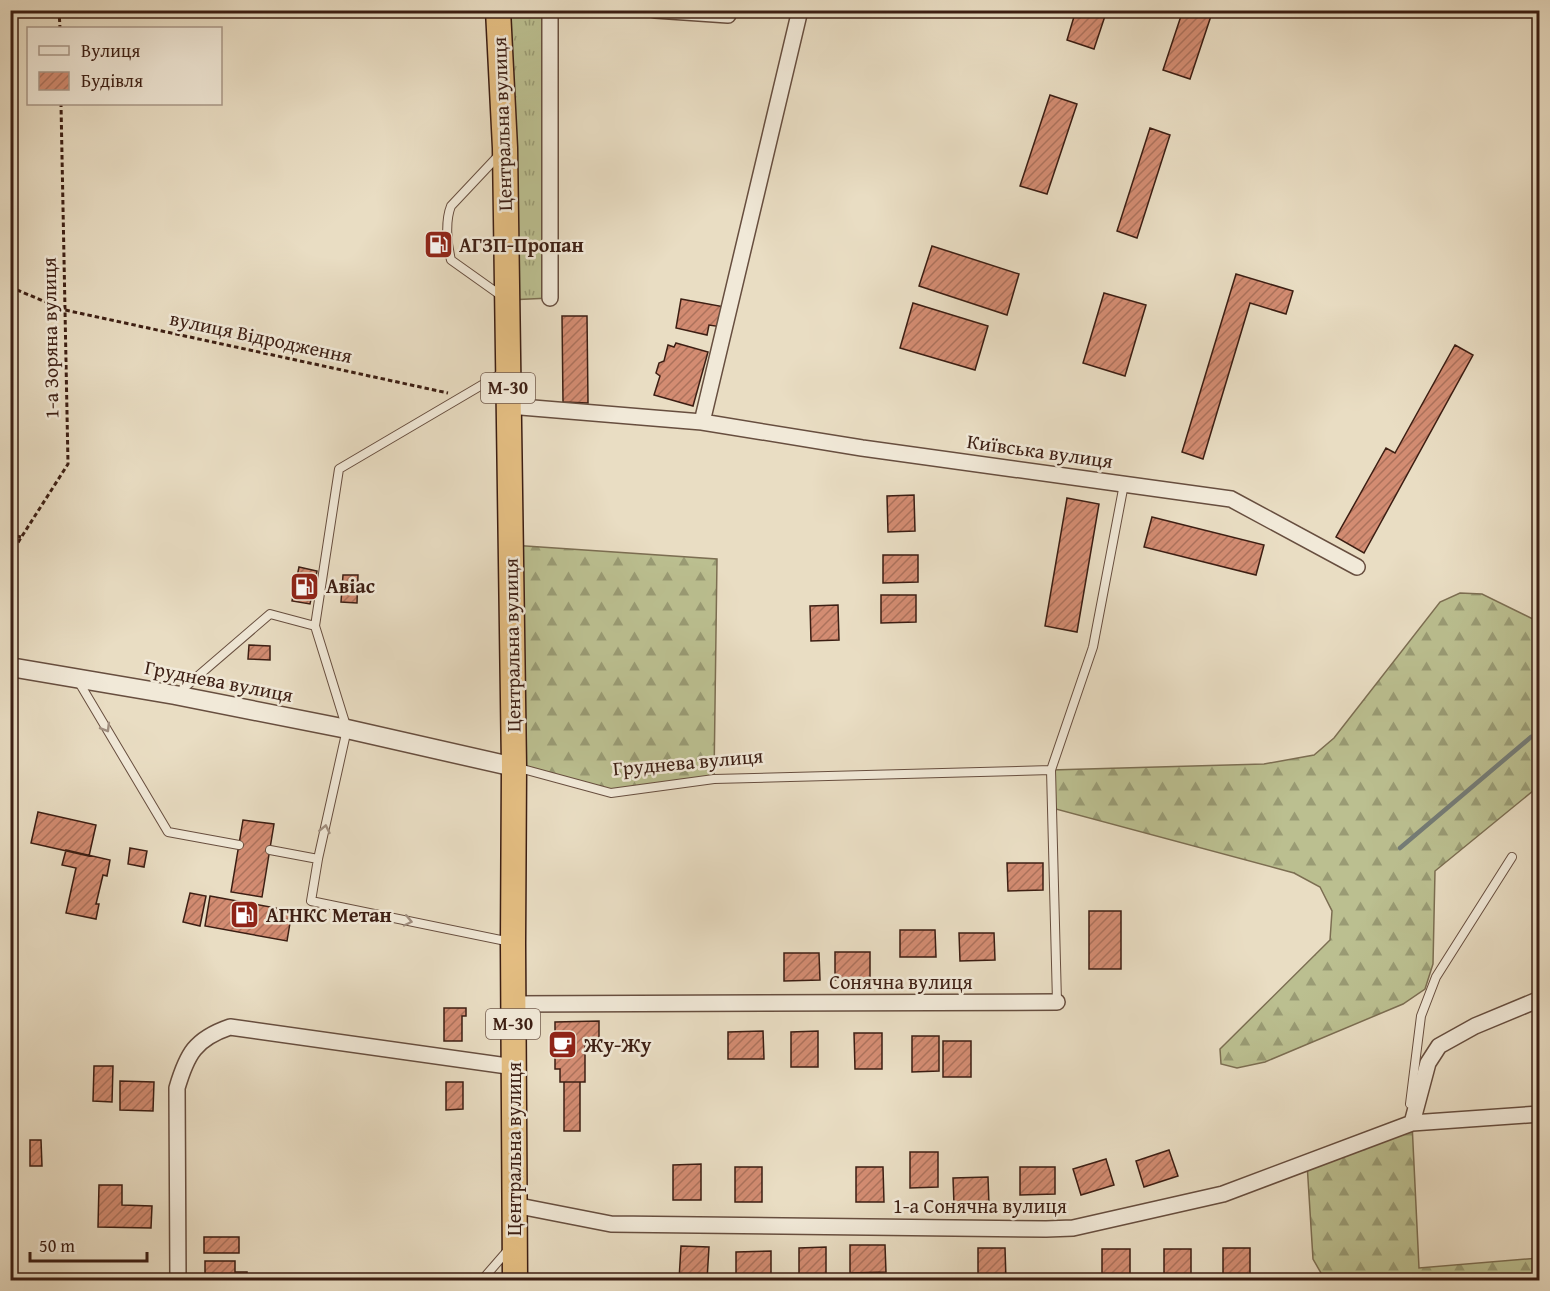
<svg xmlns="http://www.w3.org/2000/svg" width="1550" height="1291" font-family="'Gentium Book Plus',serif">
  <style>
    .grass { fill: url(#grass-tufts); stroke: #7c6e52; stroke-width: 1.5 }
    .forest { fill: url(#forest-firs); stroke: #7c6e52; stroke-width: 1.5 }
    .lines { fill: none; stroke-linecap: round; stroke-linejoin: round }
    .stream { stroke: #747c77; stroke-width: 4.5 }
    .building { fill: url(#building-hatch); stroke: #3c1e13; stroke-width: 1.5 }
    .service-casing { stroke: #674e3f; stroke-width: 10 }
    .minor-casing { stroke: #674e3f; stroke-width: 18 }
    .tertiary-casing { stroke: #674e3f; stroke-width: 21 }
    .trunk-casing { stroke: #3c1e13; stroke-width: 27 }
    .path { stroke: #3c1e13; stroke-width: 3; stroke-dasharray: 4.5 3; stroke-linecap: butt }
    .service { stroke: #f1e9d8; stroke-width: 8 }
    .minor { stroke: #f1e9d8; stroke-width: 15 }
    .tertiary { stroke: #f1e9d8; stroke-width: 18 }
    .trunk { stroke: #e4be82; stroke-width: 24 }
    .oneway { stroke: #a08e7f }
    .labels { text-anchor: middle; stroke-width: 5; stroke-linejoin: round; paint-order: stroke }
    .shield { fill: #f1e9d8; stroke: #725b4e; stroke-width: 1.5 }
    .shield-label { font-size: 18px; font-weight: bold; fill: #3c1e13 }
    .street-label { font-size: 20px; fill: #3c1e13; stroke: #f1e9d8 }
    .poi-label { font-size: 20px; font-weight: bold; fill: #3c1e13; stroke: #f1e9d8; text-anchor: start }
  </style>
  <defs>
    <pattern id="grass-tufts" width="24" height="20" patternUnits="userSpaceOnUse" patternTransform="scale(1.5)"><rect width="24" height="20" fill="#bbbf90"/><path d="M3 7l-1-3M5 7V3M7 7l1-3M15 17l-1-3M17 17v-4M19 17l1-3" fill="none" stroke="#999b74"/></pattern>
    <pattern id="forest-firs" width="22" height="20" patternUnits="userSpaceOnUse" patternTransform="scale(1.5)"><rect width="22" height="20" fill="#bbbf90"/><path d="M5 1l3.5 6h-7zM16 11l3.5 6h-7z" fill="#999b74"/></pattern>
    <pattern id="building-hatch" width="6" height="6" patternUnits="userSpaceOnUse" patternTransform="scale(1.5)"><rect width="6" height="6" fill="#d38c72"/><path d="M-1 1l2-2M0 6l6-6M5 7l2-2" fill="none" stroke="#ac725c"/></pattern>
  </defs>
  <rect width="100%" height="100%" fill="#e9ddc3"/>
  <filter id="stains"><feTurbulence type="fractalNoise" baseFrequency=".00333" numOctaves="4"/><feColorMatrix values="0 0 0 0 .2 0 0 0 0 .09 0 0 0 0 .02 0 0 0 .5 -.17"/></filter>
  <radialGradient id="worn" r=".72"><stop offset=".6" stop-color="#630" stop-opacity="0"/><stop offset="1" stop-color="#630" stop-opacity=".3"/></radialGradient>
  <path class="grass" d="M498,11H550V298L507,300Z"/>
  <path class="forest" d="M511,545L717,559L714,779L611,793L514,767Z
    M1460,593L1482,594L1539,622V786L1435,871L1433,964L1425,989L1403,1004L1265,1062L1237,1068L1221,1064L1220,1049L1330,940L1332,911L1320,887L1294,873L1052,808L1051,770L1264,764L1314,755L1334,738L1440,602Z
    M1412,1123L1419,1268L1539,1258V1280H1325L1313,1259L1307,1163Z"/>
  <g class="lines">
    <path class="stream" d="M1400,848L1531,737L1540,734"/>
  </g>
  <path class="building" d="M1076,10H1107L1094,49L1067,40Z
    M1183,10H1213L1190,79L1163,70Z
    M1050,95L1077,104L1047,194L1020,186Z
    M1150,128L1170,135L1137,238L1117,231Z
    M932,246L1019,274L1007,315L919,286Z
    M1236,274L1293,291L1286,314L1250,303L1203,459L1182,452Z
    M1104,293L1146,305L1125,376L1083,363Z
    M681,299L725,307L722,327L709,325L707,335L676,328Z
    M913,303L988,326L975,370L900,348Z
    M562,316H587L588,403L563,402Z
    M676,343L708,352L693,406L654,395L660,376L656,373L659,363L664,361L668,345L674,347Z
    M1455,345L1473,355L1364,553L1336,537L1386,448L1395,453Z
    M914,495L915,531L888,532L887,496Z
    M1067,498L1099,504L1077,632L1045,626Z
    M1152,517L1264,545L1256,575L1144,547Z
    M883,555H918V582L883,583Z
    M299,567L317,571L310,604L292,601Z
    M343,575H358L357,603L341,602Z
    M881,595H916V622L881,623Z
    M838,605L839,640L811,641L810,606Z
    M249,645L270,646V660L248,659Z
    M38,812L96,825L89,856L31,843Z
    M243,820L274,824L262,897L231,892Z
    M130,848L147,851L144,867L128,864Z
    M66,850L110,860L107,876L103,875L96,904H99L96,919L66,913L76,868L62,865Z
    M1007,863H1043V890L1008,891Z
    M190,893L206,896L200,926L183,922Z
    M210,896L292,911L287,941L205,926Z
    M1089,911H1121V969H1089Z
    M900,930H935L936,957H900Z
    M959,933H994L995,960L960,961Z
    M835,952H870V979L835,980Z
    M784,953H819L820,980L784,981Z
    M444,1008H466V1016H462V1041H444Z
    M599,1021V1042L585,1041V1082H560V1069H555V1022Z
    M763,1031L764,1059H728V1032Z
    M818,1031V1067H791V1032Z
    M854,1033H882V1069H855Z
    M912,1036H939V1071L912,1072Z
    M943,1041H971V1077H943Z
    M94,1066H113L112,1102L93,1101Z
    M120,1081L154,1082L153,1111L120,1110Z
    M446,1082H463V1109L446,1110Z
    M564,1082H580V1131H564Z
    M30,1140H41L42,1166H30Z
    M1169,1150L1178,1176L1144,1187L1136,1161Z
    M910,1152H938V1187L910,1188Z
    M1106,1159L1114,1185L1081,1195L1073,1169Z
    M701,1164V1200H673V1165Z
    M735,1167H762V1202H735Z
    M856,1167H883L884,1202H856Z
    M1020,1167H1055V1194L1020,1195Z
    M988,1177L989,1205H954L953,1178Z
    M99,1185H122V1205L152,1206L151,1228L98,1227Z
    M204,1237H239V1253H204Z
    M850,1245H885L886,1272L850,1273Z
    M681,1246L709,1247L707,1280H679Z
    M826,1247V1280H799V1248Z
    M978,1248H1005L1006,1280H978Z
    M1223,1248H1250V1280H1223Z
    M1102,1249H1130V1280H1102Z
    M1164,1249H1191V1280H1164Z
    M771,1251V1279H736V1252Z
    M205,1261H235V1272H247V1280H205Z"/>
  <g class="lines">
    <defs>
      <path id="service" d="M499,155L451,206C445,221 447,244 451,260L503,297
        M77,679L168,832L239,845
        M177,694L270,614L315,626
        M519,768L611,793L714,779L1051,770L1093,647L1124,484
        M1051,770L1057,1002
        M270,850L318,859L347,729L315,626L339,469L504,372
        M318,859L311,901L511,942
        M1410,1104L1421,1016L1436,977L1512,857
        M482,1280L508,1250"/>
      <path id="minor" d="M550,10V298
        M655,10L728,15V10
        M509,406L702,422L862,448L1231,499L1357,567
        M702,422L800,10
        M513,1004L1057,1002
        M1412,1123L1428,1063L1439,1046L1475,1026L1540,999
        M514,1205L611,1224L1046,1229L1073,1228L1223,1194L1412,1123L1540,1114
        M178,1280L177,1088C187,1054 195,1039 230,1027L514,1067"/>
      <path id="tertiary" d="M10,667L175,695L347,729L514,767"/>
      <path id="trunk" d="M498,10L505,148L514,767L513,943L515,1280"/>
    </defs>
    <use href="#service" class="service-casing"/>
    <use href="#minor" class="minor-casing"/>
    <use href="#tertiary" class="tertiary-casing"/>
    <use href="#trunk" class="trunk-casing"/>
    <path class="path" d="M59,10L60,28
      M10,287L65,310L448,393
      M10,535L21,537
      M10,555L68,464L61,104"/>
    <use href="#service" class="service"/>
    <use href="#minor" class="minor"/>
    <use href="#tertiary" class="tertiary"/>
    <use href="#trunk" class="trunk"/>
  </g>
  <defs><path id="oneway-chevron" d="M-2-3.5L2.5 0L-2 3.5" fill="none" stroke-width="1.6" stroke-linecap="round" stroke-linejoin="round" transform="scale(1.5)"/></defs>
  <g class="oneway">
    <use href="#oneway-chevron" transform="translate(106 728) rotate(59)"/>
    <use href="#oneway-chevron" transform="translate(325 829) rotate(-78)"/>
    <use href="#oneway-chevron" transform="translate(408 921) rotate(12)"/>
  </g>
  <defs>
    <symbol id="fuel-square" viewBox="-11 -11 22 22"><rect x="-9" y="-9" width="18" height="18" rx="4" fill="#8f2418" stroke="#f1e9d8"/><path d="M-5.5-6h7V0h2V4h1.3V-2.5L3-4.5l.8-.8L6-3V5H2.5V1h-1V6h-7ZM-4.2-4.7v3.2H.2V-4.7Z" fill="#fff"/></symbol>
    <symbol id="cafe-square" viewBox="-11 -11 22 22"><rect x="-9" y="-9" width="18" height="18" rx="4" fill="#8f2418" stroke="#f1e9d8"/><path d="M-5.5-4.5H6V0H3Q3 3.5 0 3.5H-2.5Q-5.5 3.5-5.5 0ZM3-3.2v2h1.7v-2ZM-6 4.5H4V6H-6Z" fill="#fff"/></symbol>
  </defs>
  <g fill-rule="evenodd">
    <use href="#fuel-square" x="422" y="228" width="33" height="33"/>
    <use href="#fuel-square" x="288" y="570" width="33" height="33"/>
    <use href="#fuel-square" x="228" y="898" width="33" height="33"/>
    <use href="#cafe-square" x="546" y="1028" width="33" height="33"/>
  </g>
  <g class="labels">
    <g class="shield">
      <rect x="481" y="373" width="54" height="30" rx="4.5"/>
      <rect x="486" y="1009" width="54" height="30" rx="4.5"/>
    </g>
    <g class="shield-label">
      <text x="508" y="394">М-30</text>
      <text x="513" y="1030">М-30</text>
    </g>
    <g class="street-label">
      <text transform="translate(502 124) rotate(-92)" y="7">Центральна вулиця</text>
      <text transform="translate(261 337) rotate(12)" y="7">вулиця Відродження</text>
      <text transform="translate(50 338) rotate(-91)" y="7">1-а Зоряна вулиця</text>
      <text transform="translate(1040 451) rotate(8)" y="7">Київська вулиця</text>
      <text transform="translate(512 645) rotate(-91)" y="7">Центральна вулиця</text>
      <text transform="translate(219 681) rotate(11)" y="7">Груднева вулиця</text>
      <text transform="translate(688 762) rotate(-5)" y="7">Груднева вулиця</text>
      <text x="901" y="989">Сонячна вулиця</text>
      <text transform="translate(514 1149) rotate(-90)" y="7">Центральна вулиця</text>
      <text x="980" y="1213">1-а Сонячна вулиця</text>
    </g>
    <g class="poi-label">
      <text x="459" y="252">АГЗП-Пропан</text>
      <text x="326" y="593">Авіас</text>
      <text x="266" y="922">АГНКС Метан</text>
      <text x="584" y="1052">Жу-Жу</text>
    </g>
  </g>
  <rect width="1550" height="1291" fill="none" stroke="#e9ddc3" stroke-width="36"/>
  <rect x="12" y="12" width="1526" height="1267" fill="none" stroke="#3c1e13" stroke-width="3"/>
  <rect x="18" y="18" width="1514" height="1255" fill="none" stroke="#3c1e13" stroke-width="1.5"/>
  <rect x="27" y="27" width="195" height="78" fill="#f1e9d8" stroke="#a99889" stroke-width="1.5"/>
  <rect x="39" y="46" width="30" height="9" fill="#f1e9d8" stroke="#a99889" stroke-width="1.5"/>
  <text x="81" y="57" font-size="18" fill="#3c1e13">Вулиця</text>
  <rect x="39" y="72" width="30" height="18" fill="url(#building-hatch)" stroke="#a99889" stroke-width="1.5"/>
  <text x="81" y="87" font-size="18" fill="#3c1e13">Будівля</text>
  <path d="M30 1252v9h117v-9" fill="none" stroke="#3c1e13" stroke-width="3"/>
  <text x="39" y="1252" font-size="18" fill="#3c1e13" stroke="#f1e9d8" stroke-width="4.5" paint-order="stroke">50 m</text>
  <rect width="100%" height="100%" filter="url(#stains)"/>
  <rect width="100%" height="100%" fill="url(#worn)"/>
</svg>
